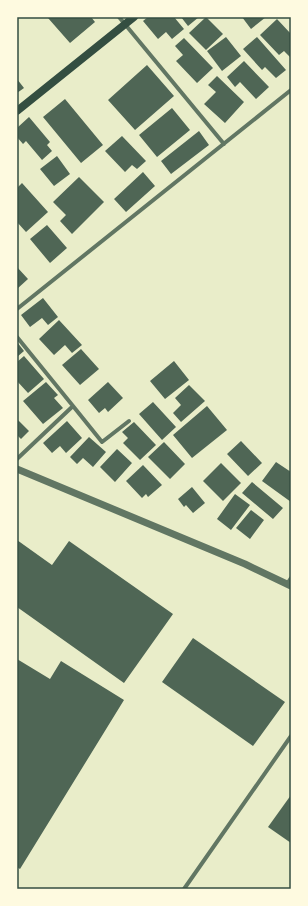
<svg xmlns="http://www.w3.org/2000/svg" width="308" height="906" font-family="'Roboto Condensed',sans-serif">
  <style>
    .building { fill: #4f6655 }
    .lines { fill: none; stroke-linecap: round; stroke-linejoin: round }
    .minor { stroke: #617663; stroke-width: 4 }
    .tertiary { stroke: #617663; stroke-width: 7 }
    .secondary { stroke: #344e41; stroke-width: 8 }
    .neatline { fill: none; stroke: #344e41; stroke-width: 1.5 }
  </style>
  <rect width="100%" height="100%" fill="#e9edc9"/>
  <path class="building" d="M50,17H91L95,22L70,43L48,18Z
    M148,17H174L184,29L172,39L166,32L158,39L143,21Z
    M181,17H199L188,26Z
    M206,17L223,34L206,50L189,33Z
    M242,17H266L251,29Z
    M277,19L291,34V58L284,51L279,55L260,35Z
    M226,37L241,56L222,71L207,51Z
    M257,37L286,70L276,78L265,67L262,70L243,49Z
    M184,38L213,68L197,83L176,61L183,55L175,46Z
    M244,61L269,87L256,99L240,82L235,87L227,77Z
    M147,65L174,96L135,130L108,100Z
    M217,76L244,102L225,123L204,104L216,92L208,85Z
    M17,79L24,88L17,93Z
    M65,99L103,145L81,163L43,117Z
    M172,108L190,130L157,157L139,135Z
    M29,117L50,142L47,145L52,151L42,160L26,141L23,144L17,137V128Z
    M199,131L209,145L171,174L161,161Z
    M122,136L146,161L137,169L132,165L125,172L105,151Z
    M57,156L70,174L54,186L40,169Z
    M143,172L155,186L126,212L114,199Z
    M79,177L104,202L72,234L60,221L66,215L53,202Z
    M22,183L48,212L26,232L17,222V188Z
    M47,225L67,248L50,263L30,239Z
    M17,267L28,279L17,289Z
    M43,298L58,317L48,325L42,318L30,327L21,315Z
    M59,320L82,345L72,353L65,345L54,355L39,339Z
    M17,342L24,351L17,357Z
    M81,349L99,369L80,385L62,365Z
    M24,356L44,379L28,393L17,381V362Z
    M174,361L189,380L165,399L150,381Z
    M46,382L58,395L54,398L63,408L43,424L23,401Z
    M108,382L123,398L108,412L105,408L99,413L88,400Z
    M189,385L205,401L181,422L173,413L181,405L175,398Z
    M153,402L176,427L162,440L139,414Z
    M207,406L227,430L192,458L173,435Z
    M17,419L29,431L21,439L17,435Z
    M67,421L82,438L66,453L60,446L52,453L43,443Z
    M134,422L156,445L140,460L123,443L128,438L122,432Z
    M89,437L106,452L93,467L83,458L77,464L70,457Z
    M241,441L262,463L248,476L227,454Z
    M164,442L185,464L170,479L148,457Z
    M117,449L132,463L115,482L100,467Z
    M276,462L291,472V502L262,481Z
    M221,463L241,483L223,501L203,481Z
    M143,465L162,485L148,497L146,494L142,498L126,481Z
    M252,482L283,508L273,519L242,493Z
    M192,487L205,503L193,513L186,505L184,507L178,499Z
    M235,494L250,505L231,530L217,519Z
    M251,510L264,520L250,539L236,528Z
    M17,540L52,565L69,541L173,614L124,683L17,607Z
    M193,638L285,702L253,746L162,682Z
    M17,659L50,679L61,661L124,700L20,869L17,867Z
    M291,795V843L268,827Z"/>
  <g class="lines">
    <path class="minor" d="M119,17L224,144
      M17,309L291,90
      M17,337L73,406L17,459
      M73,406L102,442L129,421
      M287,584L291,578
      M184,889L291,736"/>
    <path class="tertiary" d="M17,469L245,564L291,586"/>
    <path class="secondary" d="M17,111L134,17"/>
  </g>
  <rect width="308" height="906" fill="none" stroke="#fefae0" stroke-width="36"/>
  <rect x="18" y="18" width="272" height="870" class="neatline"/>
</svg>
